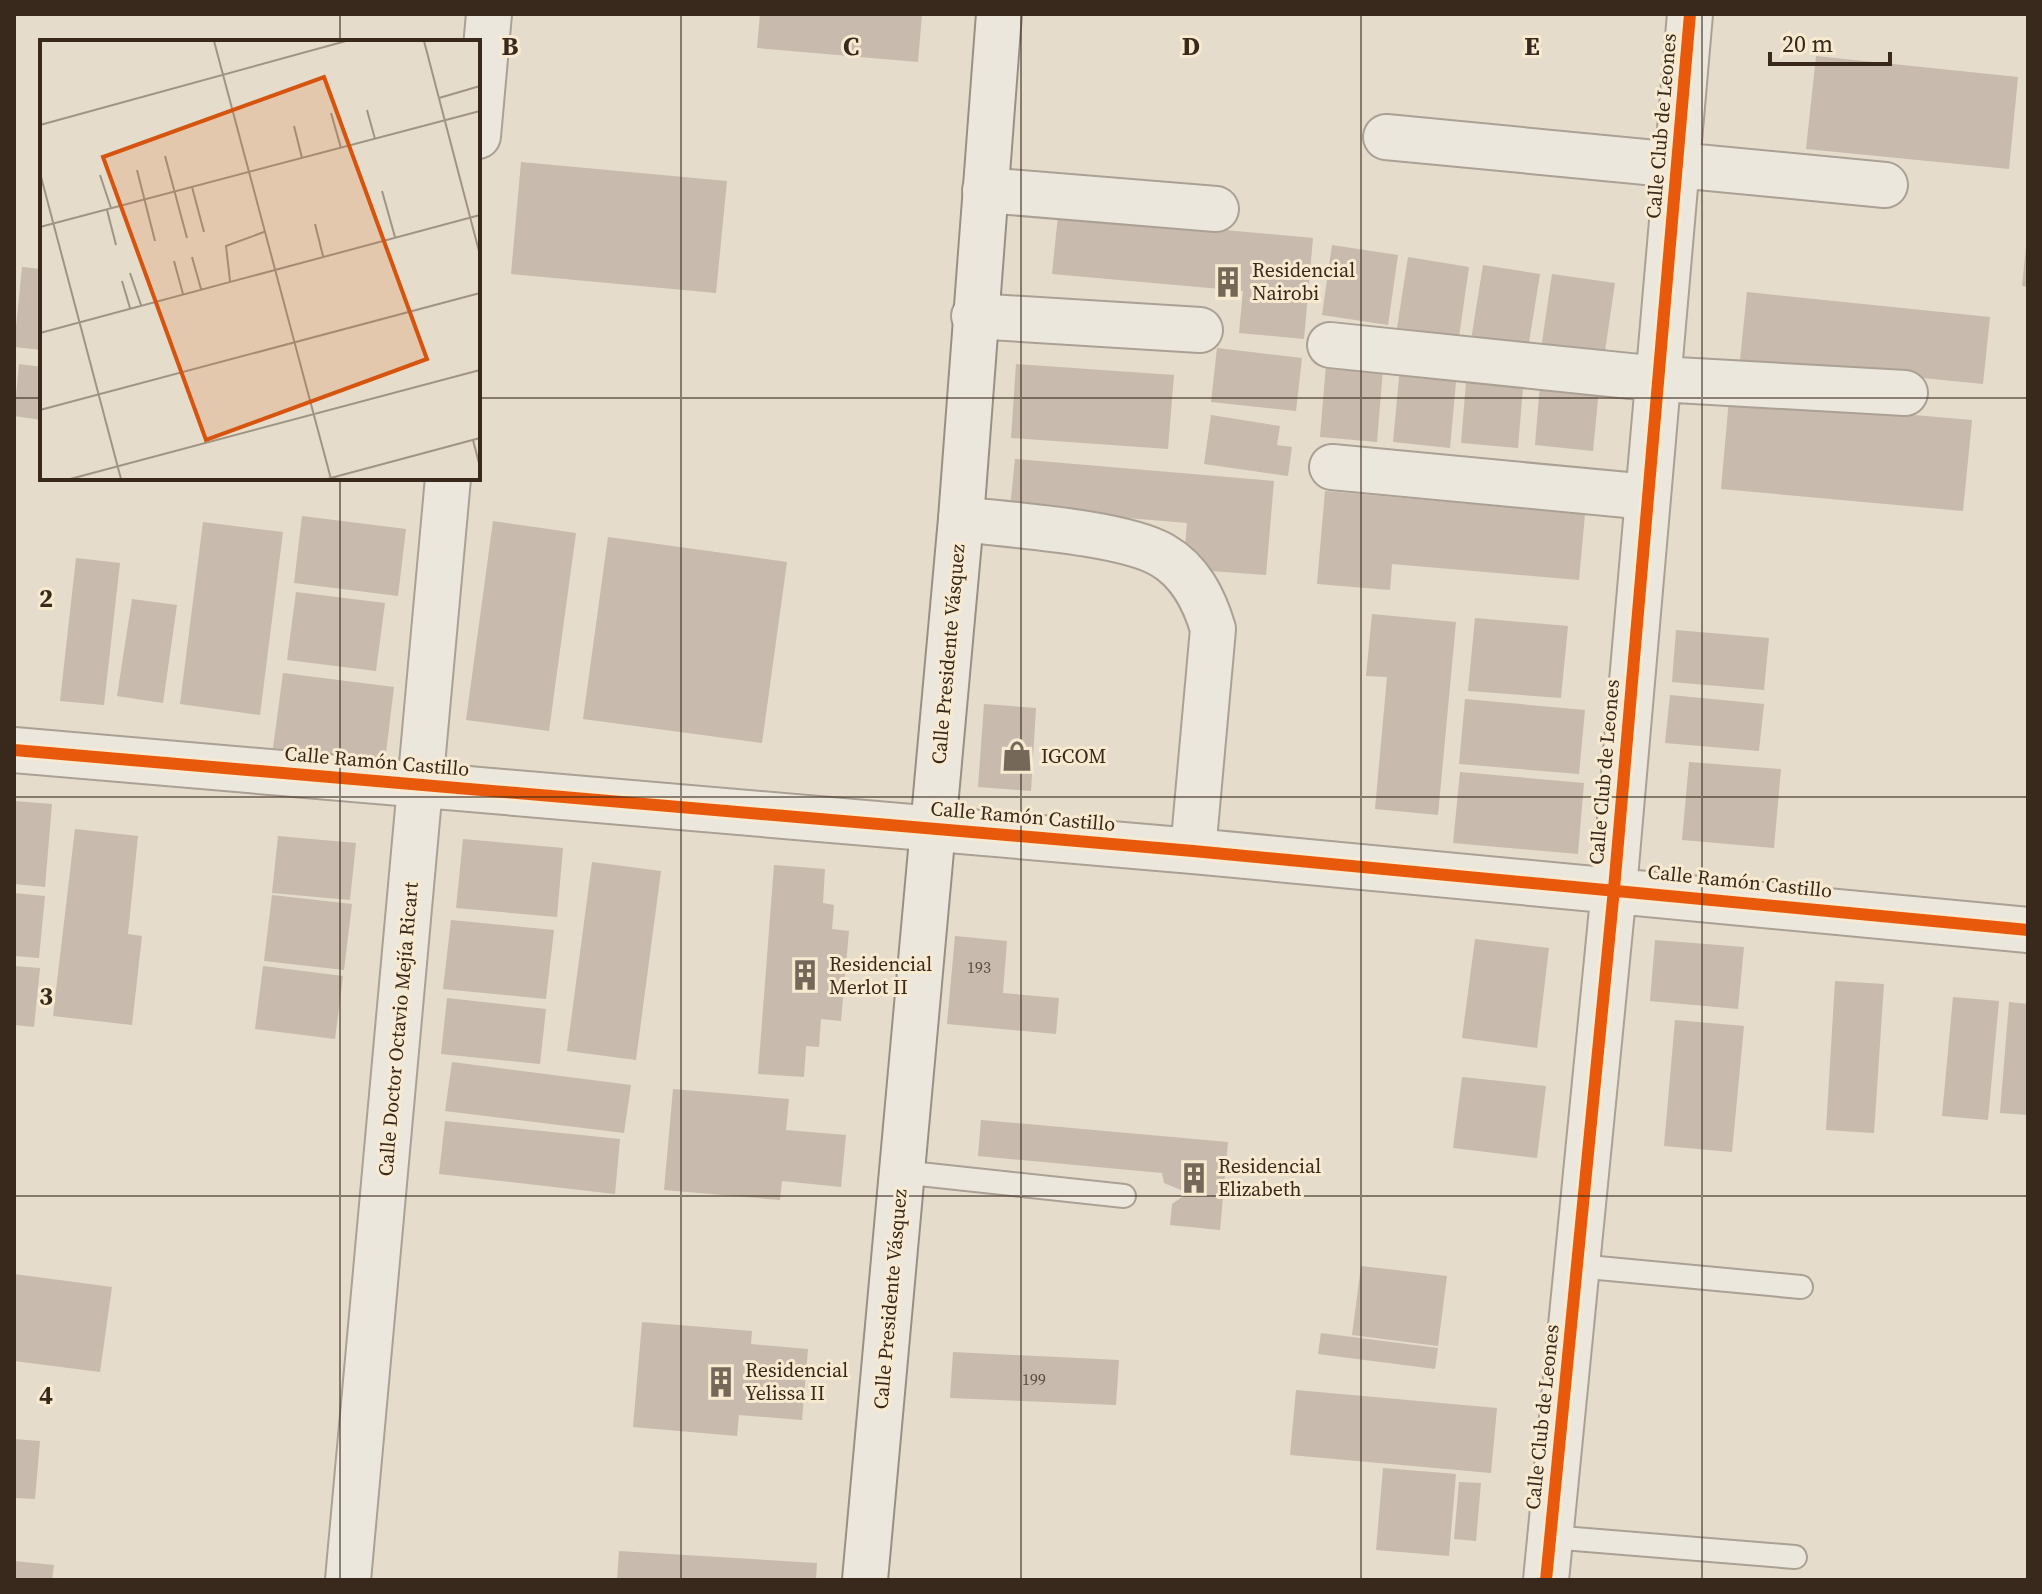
<svg xmlns="http://www.w3.org/2000/svg" width="2042" height="1594" font-family="'Source Serif 4',serif">
  <style>
    .building { fill: #c8baac }
    .lines { fill: none; stroke-linecap: round; stroke-linejoin: round }
    .lane-casing { stroke: #aaa194; stroke-width: 26 }
    .street-casing { stroke: #aaa194; stroke-width: 48 }
    .secondary-casing { stroke: #999084; stroke-width: 48 }
    .lane { stroke: #ece7dd; stroke-width: 22 }
    .street { stroke: #ece7dd; stroke-width: 44 }
    .secondary { stroke: #ece7dd; stroke-width: 44 }
    .cycleway-casing { stroke: #f7ead0; stroke-width: 17 }
    .cycleway { stroke: #e8590c; stroke-width: 12 }
    .grid { fill: none; stroke: #38291c; stroke-width: 2; stroke-opacity: 0.55 }
    .labels { text-anchor: middle; stroke-width: 6; stroke-linejoin: round; paint-order: stroke }
    .number-label { font-size: 16px; fill: #5c4d40 }
    .street-label { font-size: 20px; fill: #38291c; stroke: #f7ead0 }
    .poi-label { font-size: 20px; fill: #38291c; stroke: #f7ead0; text-anchor: start }
    .inset-road { fill: none; stroke: #a09485; stroke-width: 2 }
    .view { fill: #d6540e; fill-opacity: 0.15; stroke: #d6540e; stroke-width: 4 }
    .inset-edge { fill: none; stroke: #38291c; stroke-width: 4 }
    .grid-label { font-size: 26px; text-anchor: middle; font-weight: bold; fill: #38291c; stroke: #f7ead0; stroke-width: 6; stroke-linejoin: round; paint-order: stroke }
  </style>
  <rect width="100%" height="100%" fill="#e5dccb"/>
  <path class="building" d="M760,14H922L918,62L757,48Z
    M1816,56L2018,77L2009,169L1806,149Z
    M521,162L727,181L716,293L511,274Z
    M1058,215L1313,238L1304,339L1239,333L1243,291L1052,274Z
    M1332,245L1398,255L1388,325L1322,315Z
    M2026,247H2028V287L2022,286Z
    M1408,257L1469,267L1459,337L1397,328Z
    M1483,265L1540,274L1528,349L1471,340Z
    M22,267L42,269V350L14,347Z
    M1552,274L1615,283L1604,358L1541,349Z
    M1747,292L1990,317L1983,384L1740,360Z
    M1217,348L1302,358L1296,411L1211,402Z
    M19,364L42,367V420L14,416Z
    M1016,364L1174,375L1168,449L1011,438Z
    M1326,364L1383,369L1377,442L1320,437Z
    M1400,367L1457,371L1450,448L1393,442Z
    M1467,370L1524,375L1518,448L1461,443Z
    M1540,384L1599,389L1593,451L1535,445Z
    M1729,399L1972,420L1963,511L1721,489Z
    M1211,415L1280,426L1277,445L1292,447L1288,476L1204,464Z
    M1015,459L1274,481L1266,575L1183,569L1187,523L1010,508Z
    M1325,491L1585,514L1579,580L1392,564L1390,590L1317,584Z
    M302,516L406,529L398,596L294,583Z
    M493,521L576,533L549,731L466,720Z
    M203,522L283,532L260,715L180,704Z
    M608,537L787,562L762,743L583,719Z
    M76,558L120,563L104,705L60,701Z
    M296,592L385,603L376,671L287,660Z
    M132,599L177,605L163,703L117,696Z
    M1372,614L1456,622L1438,815L1375,809L1387,677L1366,676Z
    M1475,618L1568,626L1561,698L1468,691Z
    M1676,630L1769,638L1764,690L1672,682Z
    M283,673L394,687L385,761L273,748Z
    M1670,695L1764,704L1759,751L1665,743Z
    M1465,699L1585,710L1579,774L1459,764Z
    M984,704L1036,708L1031,791L978,787Z
    M1689,762L1781,769L1774,848L1682,840Z
    M1460,772L1584,783L1578,854L1453,843Z
    M14,801L52,804L45,887L14,884Z
    M75,829L138,836L128,934L142,936L132,1025L53,1016Z
    M278,836L356,843L350,900L272,893Z
    M463,839L563,848L557,917L456,908Z
    M592,862L661,871L636,1060L567,1051Z
    M774,865L825,869L823,903L834,905L832,929L849,931L841,1021L821,1019L819,1047L806,1046L804,1077L758,1074Z
    M14,893L45,896L39,958L14,956Z
    M272,895L352,904L344,970L264,961Z
    M451,920L554,930L546,999L443,989Z
    M955,936L1007,941L1003,993L1059,998L1056,1034L947,1024Z
    M1475,939L1549,948L1537,1048L1462,1038Z
    M1655,940L1744,947L1738,1009L1650,1001Z
    M14,966L40,968L34,1027L14,1025Z
    M263,966L343,976L335,1039L255,1029Z
    M1835,981L1884,984L1874,1133L1826,1130Z
    M1953,997L1999,1001L1988,1120L1942,1116Z
    M447,998L546,1009L540,1064L441,1054Z
    M2009,1002L2028,1004V1115L2000,1113Z
    M1675,1020L1744,1026L1732,1152L1664,1146Z
    M452,1062L631,1085L624,1133L445,1111Z
    M1462,1077L1546,1086L1537,1158L1453,1148Z
    M673,1089L789,1099L786,1130L846,1135L841,1187L782,1181L780,1200L664,1190Z
    M981,1120L1228,1142L1220,1230L1170,1225L1172,1204L1188,1193L1164,1183L1162,1173L978,1156Z
    M445,1121L620,1139L615,1194L439,1174Z
    M1361,1266L1447,1276L1438,1346L1352,1335Z
    M14,1274L112,1287L100,1372L14,1361Z
    M642,1322L752,1331L751,1344L808,1349L802,1420L739,1415L737,1436L633,1427Z
    M1321,1333L1438,1348L1435,1369L1318,1354Z
    M953,1352L1119,1360L1116,1405L950,1398Z
    M1296,1390L1497,1408L1491,1473L1290,1455Z
    M14,1439L40,1441L35,1499L14,1498Z
    M1383,1468L1456,1474L1449,1556L1376,1550Z
    M1459,1482L1481,1483L1476,1541L1454,1539Z
    M619,1551L817,1563L816,1580H617Z
    M14,1561L54,1565L52,1580H14Z"/>
  <g class="lines">
    <defs>
      <path id="lane" d="M901,1172L1124,1196
        M1577,1266L1801,1287
        M1550,1537L1795,1557"/>
      <path id="street" d="M478,136L489,14
        M1386,137L1885,185
        M985,190L1216,209
        M974,316L1200,330
        M1330,345L1659,379L1905,393
        M1332,467L1648,497
        M961,519C1010,525 1122,532 1162,555C1190,571 1204,599 1213,629L1193,851
        M14,750L1193,851L2028,930
        M348,1580L448,478
        M1546,1580L1614,889L1690,14"/>
      <path id="secondary" d="M865,1580L961,519L999,14"/>
    </defs>
    <use href="#lane" class="lane-casing"/>
    <use href="#street" class="street-casing"/>
    <use href="#secondary" class="secondary-casing"/>
    <use href="#lane" class="lane"/>
    <use href="#street" class="street"/>
    <use href="#secondary" class="secondary"/>
    <defs>
      <path id="cycleway" d="M14,750L1193,851L2028,930
        M1546,1580L1614,889L1690,14"/>
    </defs>
    <use href="#cycleway" class="cycleway-casing"/>
    <use href="#cycleway" class="cycleway"/>
  </g>
  <path class="grid" d="M340,14V42M681,14V1580M1021,14V1580M1361,14V1580M1702,14V1580M14,398H42M478,398H2028M340,478V1580M14,797H2028M14,1196H2028"/>
  <defs>
    <symbol id="building-bare" viewBox="-9 -9 18 18"><path d="M-4-6H4V6H1V3H-1V6H-4ZM-2.5-4.3h1.7v1.8h-1.7ZM.8-4.3h1.7v1.8H.8ZM-2.5-1h1.7V.8h-1.7ZM.8-1h1.7V.8H.8Z" fill="#756859" stroke="#f7ead0" stroke-width="2.5" paint-order="stroke"/></symbol>
    <symbol id="shop-bare" viewBox="-9 -9 18 18"><path d="M-5-2.5h2.3a2.7 3.5 0 0 1 5.4 0H5L5.5 6h-11ZM-1.5-2.5h3a1.5 2.3 0 0 0-3 0Z" fill="#756859" stroke="#f7ead0" stroke-width="2.5" paint-order="stroke"/></symbol>
  </defs>
  <g fill-rule="evenodd">
    <use href="#building-bare" x="1206" y="260" width="44" height="44"/>
    <use href="#shop-bare" x="995" y="734" width="44" height="44"/>
    <use href="#building-bare" x="783" y="953" width="44" height="44"/>
    <use href="#building-bare" x="1172" y="1156" width="44" height="44"/>
    <use href="#building-bare" x="699" y="1360" width="44" height="44"/>
  </g>
  <g class="labels">
    <g class="number-label">
      <text x="979" y="973">193</text>
      <text x="1034" y="1385">199</text>
    </g>
    <g class="street-label">
      <text transform="translate(1661 126) rotate(-85)" y="7">Calle Club de Leones</text>
      <text transform="translate(948 654) rotate(-85)" y="7">Calle Presidente Vásquez</text>
      <text transform="translate(377 761) rotate(5)" y="7">Calle Ramón Castillo</text>
      <text transform="translate(1604 772) rotate(-85)" y="7">Calle Club de Leones</text>
      <text transform="translate(1023 816) rotate(5)" y="7">Calle Ramón Castillo</text>
      <text transform="translate(1740 881) rotate(6)" y="7">Calle Ramón Castillo</text>
      <text transform="translate(398 1029) rotate(-85)" y="7">Calle Doctor Octavio Mejía Ricart</text>
      <text transform="translate(890 1299) rotate(-85)" y="7">Calle Presidente Vásquez</text>
      <text transform="translate(1542 1417) rotate(-84)" y="7">Calle Club de Leones</text>
    </g>
    <g class="poi-label">
      <text x="1252" y="277">Residencial<tspan x="1252" dy="23">Nairobi</tspan></text>
      <text x="1041" y="763">IGCOM</text>
      <text x="829" y="971">Residencial<tspan x="829" dy="23">Merlot II</tspan></text>
      <text x="1218" y="1173">Residencial<tspan x="1218" dy="23">Elizabeth</tspan></text>
      <text x="745" y="1377">Residencial<tspan x="745" dy="23">Yelissa II</tspan></text>
    </g>
  </g>
  <g transform="translate(40 40)">
    <rect width="440" height="440" fill="#e5dccb"/>
    <path class="inset-road" d="M174,1L291,439M384,1L440,215M399,58L440,46M327,70L335,99M291,73L301,108M0,85L306,1M254,86L262,118M125,116L147,198M97,130L115,201M0,133L81,439M60,135L71,168M152,147L164,192M342,151L355,197M67,170L76,205M275,184L283,216M0,187L440,71M152,217L161,249M134,221L143,254M90,233L101,265M82,241L90,268M190,241L186,206L224,192M0,293L440,175M0,370L440,253M433,400L440,427M30,439L440,330M287,439L440,398"/>
    <path class="view" d="M284,37L387,319L166,400L63,117Z"/>
    <rect width="440" height="440" class="inset-edge"/>
  </g>
  <g class="grid-label">
    <text x="510" y="55">B</text>
    <text x="851" y="55">C</text>
    <text x="1191" y="55">D</text>
    <text x="1532" y="55">E</text>
    <text x="46" y="607">2</text>
    <text x="46" y="1005">3</text>
    <text x="46" y="1404">4</text>
  </g>
  <rect width="2042" height="1594" fill="none" stroke="#38291c" stroke-width="32"/>
  <path d="M1770 52v12h120v-12" fill="none" stroke="#38291c" stroke-width="4"/>
  <text x="1782" y="52" font-size="24" fill="#38291c" stroke="#f7ead0" stroke-width="6" paint-order="stroke">20 m</text>
</svg>
